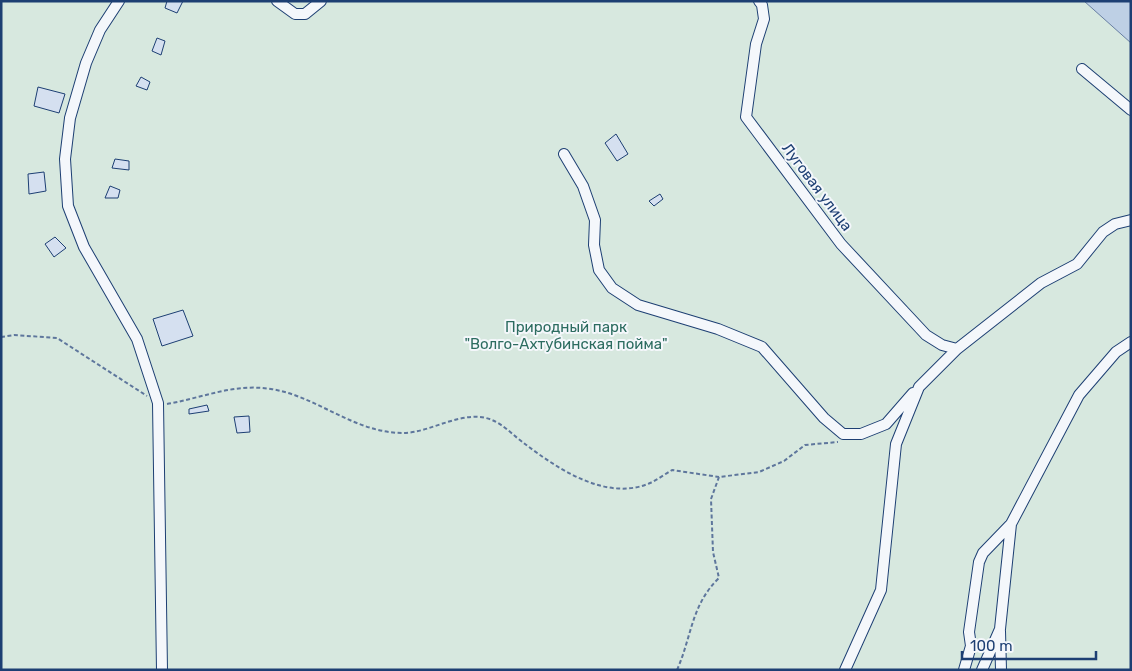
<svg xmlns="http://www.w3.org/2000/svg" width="1132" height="671" font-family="Rubik,sans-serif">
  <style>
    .green { fill: #d7e8df; stroke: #687fa3 }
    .water { fill: #bed0e5; stroke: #687fa3 }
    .building { fill: #d5e0f0; stroke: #1d3f73 }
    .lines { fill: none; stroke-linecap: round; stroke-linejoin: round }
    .minor-casing { stroke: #1d3f73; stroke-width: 12 }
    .path { stroke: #5e769c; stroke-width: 2; stroke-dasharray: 4 2.5; stroke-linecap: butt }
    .minor { stroke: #f4f7fb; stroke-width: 10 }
    .labels { text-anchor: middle; stroke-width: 4; stroke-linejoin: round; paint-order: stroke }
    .street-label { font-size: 15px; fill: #1d3f73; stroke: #f4f7fb }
    .park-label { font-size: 15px; fill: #2c6c60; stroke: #f4f7fb }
  </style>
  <rect width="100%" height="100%" fill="#f4f7fb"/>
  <path class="green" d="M1,1H1131V670H1Z"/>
  <path class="water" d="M1084,1H1131V43Z"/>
  <path class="building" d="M167,1H183L177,13L165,8Z
    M157,38L165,41L161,55L152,51Z
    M141,77L150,82L147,90L136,86Z
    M38,87L65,94L59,113L34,106Z
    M616,134L628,154L617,161L605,143Z
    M115,159L129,161V170L112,168Z
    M44,172L46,191L29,194L28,174Z
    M110,186L120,190L118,198H105Z
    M660,194L663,199L654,206L649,201Z
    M55,237L66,248L54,257L45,244Z
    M183,310L193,336L162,346L153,319Z
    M207,405L209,411L189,414V409Z
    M249,416L250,432L237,433L234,417Z"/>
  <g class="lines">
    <defs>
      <path id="minor" d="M119,1L100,30L86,63L70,118L65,159L68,206L84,247L137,339L158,403L162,670
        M277,1L295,14H305L321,1
        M759,1L762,5L764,19L756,44L746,117L841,244L926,335L942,345L957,349
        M1082,69L1131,110
        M564,154L583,186L595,220L594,245L599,270L612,288L638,305L718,329L762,347L824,418L843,434H861L886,424L913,393
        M1000,631L1001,670
        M845,670L881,590L896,444L919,387L957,349L1041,283L1077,264L1103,232L1115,224L1131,220
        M964,670L971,646L969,632L979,562L983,553L1011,524
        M982,670L1000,629L1011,524L1079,395L1116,352L1131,342"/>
    </defs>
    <use href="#minor" class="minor-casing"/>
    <path class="path" d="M1,337L14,335L57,338L147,396
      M167,404C202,398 234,383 271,389C317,396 354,433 403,433C431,433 464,408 492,420C503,424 515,437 525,444C558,469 607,502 650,483C657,480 665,474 672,470L719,477
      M677,670C692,636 691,605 719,578L713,552L711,499L719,477L759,472L784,461L805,445L838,442"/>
    <use href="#minor" class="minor"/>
  </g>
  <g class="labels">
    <g class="street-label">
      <text transform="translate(817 187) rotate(53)" y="5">Луговая улица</text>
    </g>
    <g class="park-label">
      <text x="566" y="332">Природный парк<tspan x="566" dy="17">"Волго-Ахтубинская пойма"</tspan></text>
    </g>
  </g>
  <rect width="1132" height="671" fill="none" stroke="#1d3f73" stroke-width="5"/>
  <path d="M962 651v8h134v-8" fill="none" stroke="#1d3f73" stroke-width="2.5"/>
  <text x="970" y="651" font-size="15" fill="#1d3f73" stroke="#f4f7fb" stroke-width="4" paint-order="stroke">100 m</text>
</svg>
